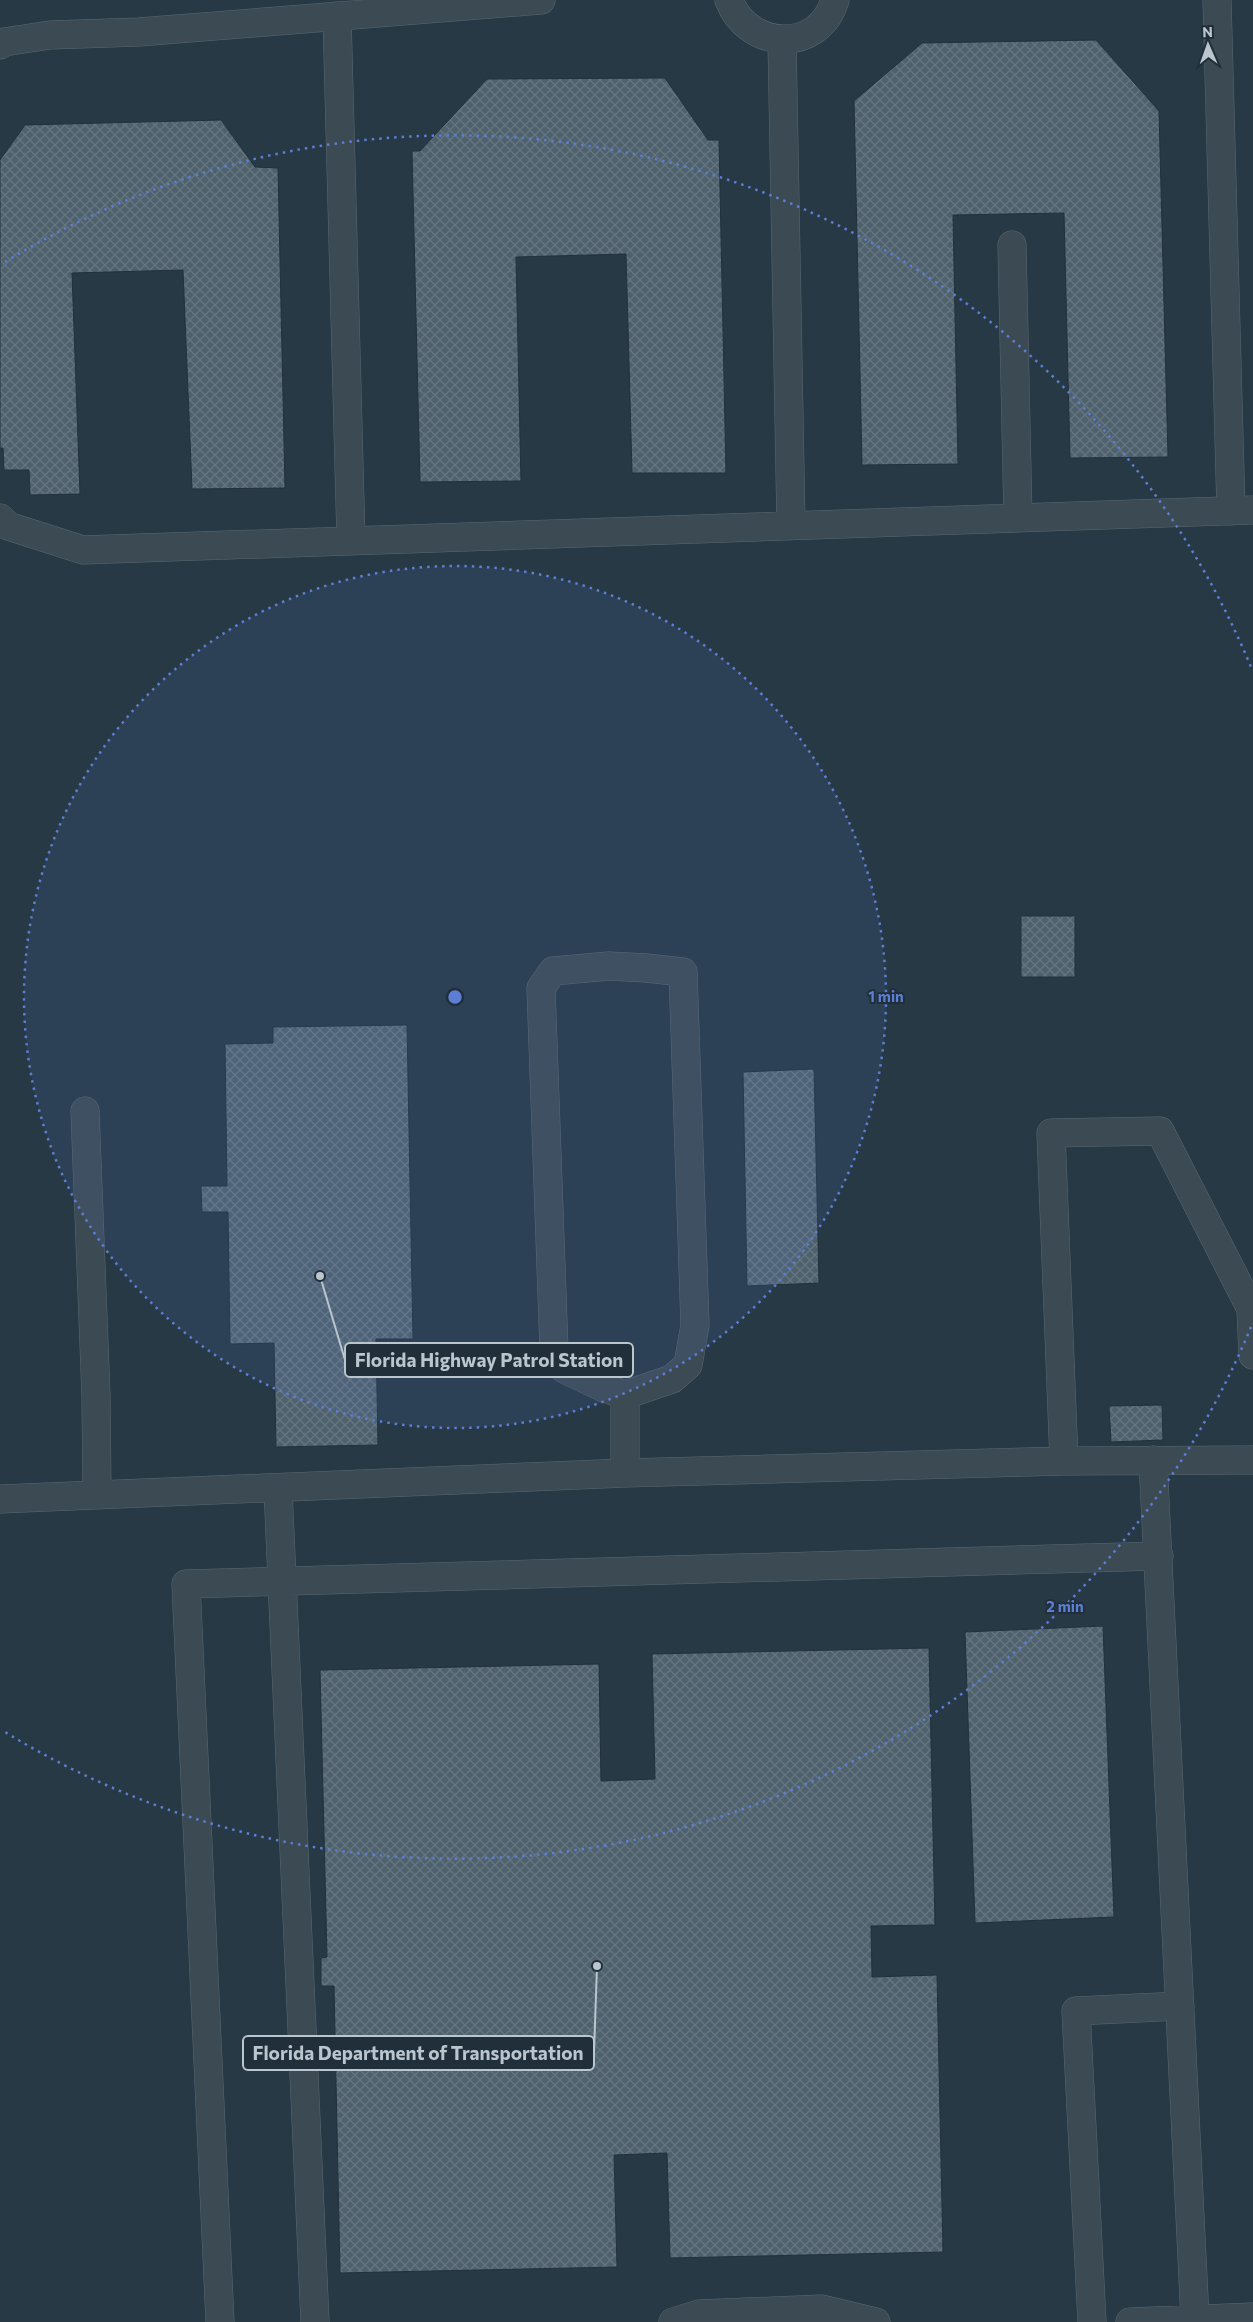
<svg xmlns="http://www.w3.org/2000/svg" width="1253" height="2322" font-family="Commissioner,sans-serif">
  <style>
    .building { fill: url(#building-cross-hatch); stroke: #22313c }
    .lines { fill: none; stroke-linecap: round; stroke-linejoin: round }
    .minor-casing { stroke: #5a6871; stroke-width: 29 }
    .minor { stroke: #3c4a54; stroke-width: 28 }
    .ring { fill: none; stroke: #5c7ed4; stroke-width: 2.5; stroke-dasharray: 2.5 5 }
    .centre { fill: #5c7ed4; stroke: #202f3a; stroke-width: 2.5 }
    .ring-label { font-size: 15px; text-anchor: middle; font-weight: bold; fill: #5c7ed4; stroke: #202f3a; stroke-width: 4; stroke-linejoin: round; paint-order: stroke }
    .leader { fill: none; stroke: #bac5cd; stroke-width: 2 }
    .callout-dot { fill: #bac5cd; stroke: #202f3a; stroke-width: 2 }
    .callout { fill: #202f3a; stroke: #bac5cd; stroke-width: 2 }
    .callout-label { font-size: 19px; text-anchor: middle; font-weight: bold; fill: #bac5cd }
  </style>
  <defs>
    <pattern id="building-cross-hatch" width="8" height="8" patternUnits="userSpaceOnUse" patternTransform="scale(1.25)"><rect width="8" height="8" fill="#4e616d"/><path d="M0 0l8 8M0 8l8-8" fill="none" stroke="#657681"/></pattern>
  </defs>
  <rect width="100%" height="100%" fill="#273945"/>
  <path class="building" d="M1096,40L1159,111L1168,457L1070,458L1064,213L953,215L958,464L862,465L854,101L922,43Z
    M665,78L708,140H719L726,473H632L626,254L516,257L521,481L420,482L412,151H420L487,79Z
    M221,120L255,167L278,168L285,488L192,489L183,270L72,273L80,494L30,495L29,470H4L3,448H0V160L25,125Z
    M1021,916H1075V977H1021Z
    M407,1025L413,1339H376L378,1445L276,1447L274,1343L230,1344L228,1212H202L201,1186H227L225,1044L273,1043V1027Z
    M814,1069L819,1283L747,1286L743,1072Z
    M1162,1405L1163,1440L1111,1442L1109,1406Z
    M1103,1626L1114,1917L975,1923L965,1632Z
    M929,1648L935,1925L871,1926L872,1977L937,1975L943,2252L670,2258L667,2153L614,2155L617,2267L340,2273L334,1986H321V1958L327,1957L320,1670L599,1664L601,1781L655,1779L652,1654Z"/>
  <g class="lines">
    <defs>
      <path id="minor" d="M729,0C748,50 819,54 835,0
        M1217,0L1231,511
        M337,16L351,540
        M782,40L791,525
        M0,45L4,42L50,35L139,32L541,0
        M1012,245L1018,518
        M0,518L8,526L83,550L1253,510
        M609,966L646,968L683,972L695,1325L688,1365L672,1379L625,1395L602,1387L564,1369L554,1350L541,988L553,971Z
        M85,1111L96,1396L97,1495
        M625,1395V1473
        M1153,1460L1195,2319
        M1064,1461L1051,1133L1160,1131L1251,1309L1253,1355
        M278,1489L315,2322
        M0,1499L625,1473L1064,1461L1253,1460
        M220,2322L186,1584L1159,1556
        M673,2322L699,2314L822,2309L876,2322
        M1092,2322L1076,2011L1180,2006
        M1130,2322L1253,2317"/>
    </defs>
    <use href="#minor" class="minor-casing"/>
    <use href="#minor" class="minor"/>
  </g>
  <circle cx="455" cy="997" r="431" fill="#5c7ed4" fill-opacity=".12"/>
  <g class="ring">
    <circle cx="455" cy="997" r="431"/>
    <path d="M1251 1327A862 862 0 0 1 5 1732M5 262A862 862 0 0 1 1251 667"/>
  </g>
  <circle cx="455" cy="997" r="8" class="centre"/>
  <g class="ring-label">
    <text x="886" y="1002">1 min</text>
    <text x="1065" y="1612">2 min</text>
  </g>
  <path class="leader" d="M320 1276L345 1360M597 1966L594 2053"/>
  <g class="callout-dot">
    <circle cx="320" cy="1276" r="5"/>
    <circle cx="597" cy="1966" r="5"/>
  </g>
  <g class="callout">
    <rect x="345" y="1343" width="288" height="34" rx="5"/>
    <rect x="243" y="2036" width="351" height="34" rx="5"/>
  </g>
  <g class="callout-label">
    <text x="489" y="1367">Florida Highway Patrol Station</text>
    <text x="418" y="2060">Florida Department of Transportation</text>
  </g>
  <g transform="translate(1208 45) rotate(358)" stroke="#202f3a" stroke-width="4" paint-order="stroke">
  <path d="M0-4L9 19L0 12L-9 19Z" fill="#bac5cd"/>
  <text y="-8" font-size="14" font-weight="bold" text-anchor="middle" fill="#bac5cd">N</text>
  </g>
</svg>
